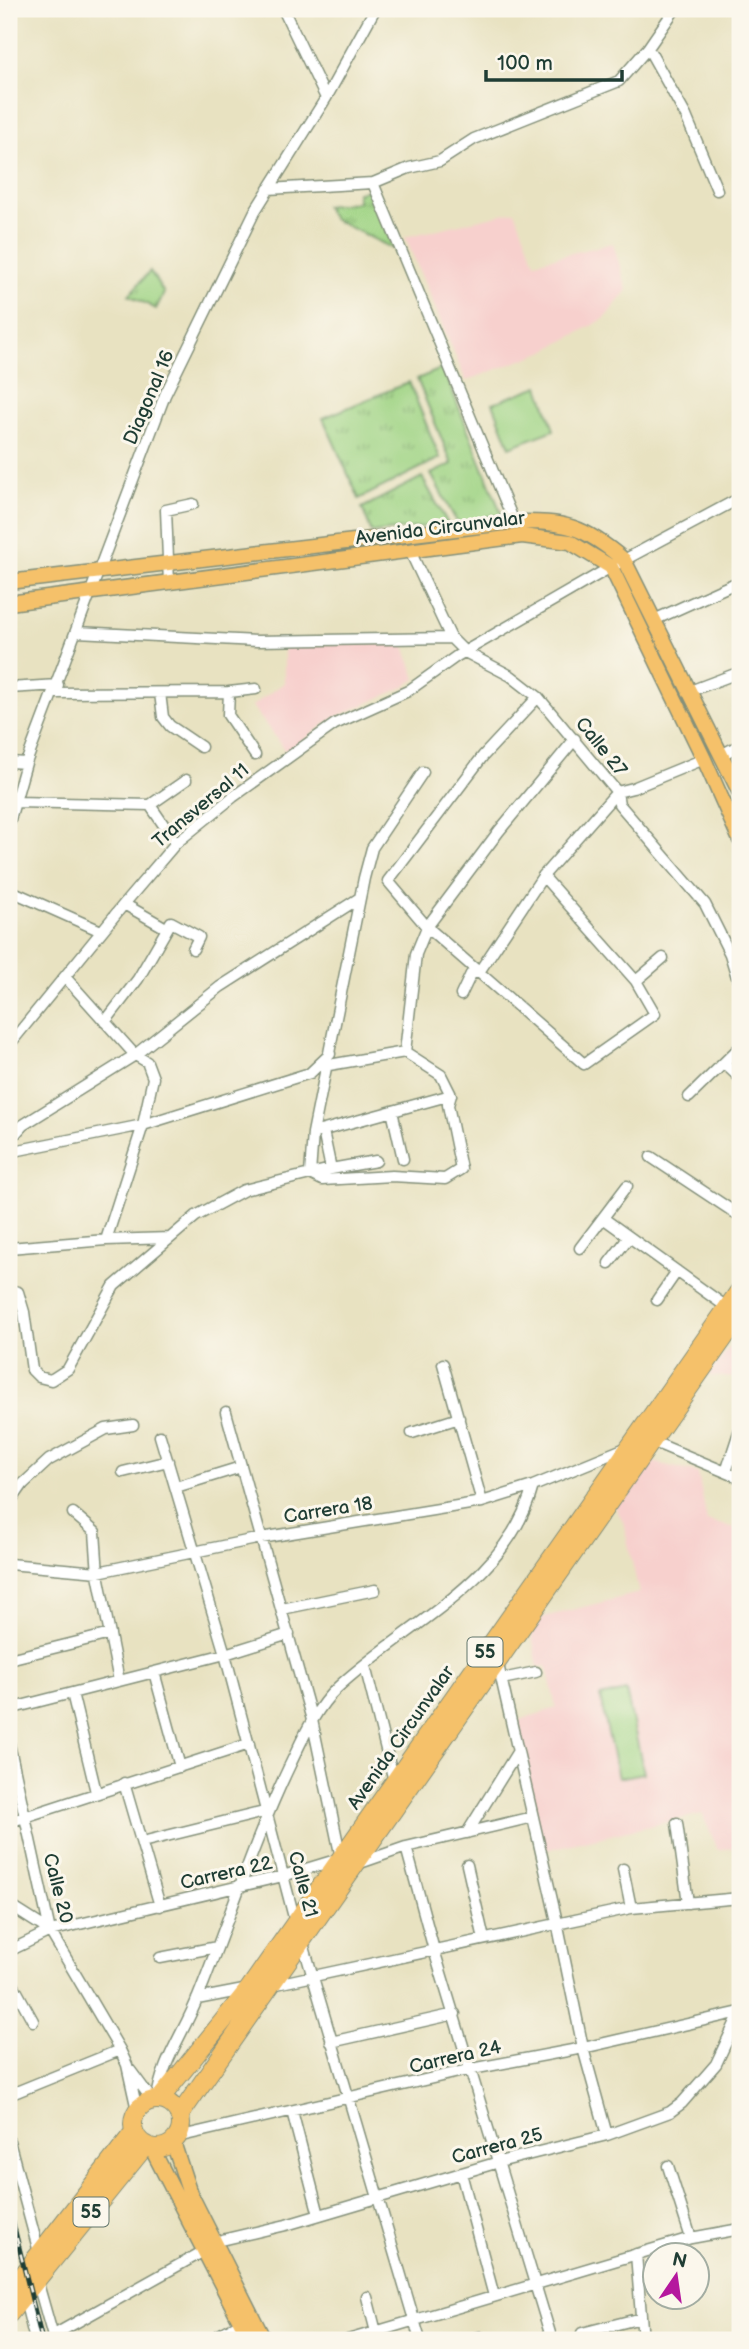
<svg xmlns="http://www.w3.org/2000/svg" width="749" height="2349" font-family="'Balsamiq Sans',sans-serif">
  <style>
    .built { fill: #f7d0cd }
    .grass { fill: url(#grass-tufts); stroke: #60885c; stroke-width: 2 }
    .pitch { fill: #a0d485; stroke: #60885c; stroke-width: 2 }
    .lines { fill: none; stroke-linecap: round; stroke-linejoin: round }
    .minor-casing { stroke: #84907a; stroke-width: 13 }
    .major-casing { stroke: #84907a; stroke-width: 17 }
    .highway-casing { stroke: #84907a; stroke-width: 20 }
    .minor { stroke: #fff; stroke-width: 10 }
    .major { stroke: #f5c16b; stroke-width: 14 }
    .highway { stroke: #f5c16b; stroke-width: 18 }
    .rail-casing { stroke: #1f3d34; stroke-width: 5 }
    .rail { stroke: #fbf7ec; stroke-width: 2.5; stroke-dasharray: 8; stroke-linecap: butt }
    .labels { text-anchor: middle; stroke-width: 6; stroke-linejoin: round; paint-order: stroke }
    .shield { fill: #fbf7ec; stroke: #61756b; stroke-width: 2 }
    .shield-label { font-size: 18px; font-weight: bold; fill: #1f3d34 }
    .street-label { font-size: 19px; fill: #1f3d34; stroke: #fbf7ec }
  </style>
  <defs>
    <pattern id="grass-tufts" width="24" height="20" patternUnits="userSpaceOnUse" patternTransform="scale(1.75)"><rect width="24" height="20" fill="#a0d485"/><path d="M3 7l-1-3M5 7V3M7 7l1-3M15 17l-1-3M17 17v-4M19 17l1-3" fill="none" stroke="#82ad6e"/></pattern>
  </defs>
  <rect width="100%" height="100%" fill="#fbf7ec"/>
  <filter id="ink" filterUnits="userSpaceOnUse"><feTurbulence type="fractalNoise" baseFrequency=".0143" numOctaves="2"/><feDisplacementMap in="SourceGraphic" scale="14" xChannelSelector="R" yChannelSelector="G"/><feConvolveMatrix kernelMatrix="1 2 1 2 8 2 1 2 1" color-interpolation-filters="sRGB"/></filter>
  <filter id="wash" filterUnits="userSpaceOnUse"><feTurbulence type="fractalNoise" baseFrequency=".00686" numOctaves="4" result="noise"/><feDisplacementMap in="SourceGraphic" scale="28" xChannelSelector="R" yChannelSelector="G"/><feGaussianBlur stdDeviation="1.57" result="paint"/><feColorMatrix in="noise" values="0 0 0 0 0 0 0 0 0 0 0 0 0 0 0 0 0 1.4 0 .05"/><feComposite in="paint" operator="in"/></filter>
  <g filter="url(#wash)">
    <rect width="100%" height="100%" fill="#e8e2c1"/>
    <path class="built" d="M515,211L535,262L613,243L627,290L604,319L543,352L466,381L405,237Z
      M404,643L416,679L402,688L334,718L286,752L252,706L284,683V645Z
      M740,1331V1378L708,1376L733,1342Z
      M649,1461L698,1473L707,1521L740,1529V1847L718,1850L702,1814L541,1851L511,1723L556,1708L547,1666L538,1667L531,1632L540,1618L639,1593L623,1521L613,1503Z"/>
    <path class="grass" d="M371,190L394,249L333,219L325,206L358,202L357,192Z
      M150,271L164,293L156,309L129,295Z
      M443,368L502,515L458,524L431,474L452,464L417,379Z
      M409,382L440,458L359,499L323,418Z
      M422,477L448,524L372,533L362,508Z"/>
    <path class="pitch" d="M539,386L554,430L510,447L493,403Z
      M626,1691L644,1773L618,1778L600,1697Z"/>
  </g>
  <g filter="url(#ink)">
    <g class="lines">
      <defs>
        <path id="minor" d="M283,9L326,98
          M648,48L686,116L717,190
          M373,183L514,522
          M268,189L373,183L409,168L440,161L474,139L619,81L648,48L675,9
          M410,551L451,638L465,652L511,676L538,697L617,792L619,804L705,904L730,954L740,987
          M169,583L166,510L193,504
          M654,620L740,581
          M77,632L257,641L451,638
          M9,688L58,685
          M690,691L735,674
          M54,693L229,692
          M160,693L163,717L170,726L201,747
          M255,755L228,715L229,692L256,689
          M721,755L740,745
          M9,762L26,763
          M423,772L372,848L364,878L313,1133L310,1174L322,1180L392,1176L445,1179L461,1169L448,1105L451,1095
          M16,802L150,805
          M150,805L176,843
          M150,805L186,780
          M9,823L26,763L165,395L255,211L326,98L375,9
          M388,881L427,927L584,1064L655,1014L636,981L543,876
          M388,881L483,756L538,697
          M9,890L101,931
          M124,904L166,928
          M66,978L135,1055L147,1062L153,1078L143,1125L106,1240
          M636,981L663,958
          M461,995L471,974L479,972L543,876L617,792L633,788L704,759
          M105,1022L138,979L171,922L199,937L193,949
          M9,1045L124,904L176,843L233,797L335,724L408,691L457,656L611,567L740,498
          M724,1063L740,1078
          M329,1065L405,1052
          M451,1095L441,1075L405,1052L416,954L427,927L499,831L575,739
          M689,1097L740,1047
          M392,1111L403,1159
          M323,1131L331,1169
          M313,1133L451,1095
          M9,1141L23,1125L135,1055L220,987L358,899
          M9,1152L143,1125L310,1073L330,1054
          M651,1157L740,1216
          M603,1218L728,1308
          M9,1248L106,1240L170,1238
          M580,1248L627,1186
          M609,1263L629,1237
          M9,1290L18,1292L24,1312L32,1370L39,1377L51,1380L68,1369L114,1286L196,1216L244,1190L331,1169L376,1161
          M657,1300L677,1271
          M443,1364L482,1502
          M226,1412L312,1720L341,1858
          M412,1433L459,1418
          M160,1436L225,1654L296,1925
          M649,1440L740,1478
          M123,1472L168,1461
          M726,1472L740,1429
          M176,1487L241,1467
          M9,1504L23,1484L49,1460L106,1429L133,1425
          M73,1513L95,1532L98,1574L119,1681
          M9,1564L98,1572L261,1538L482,1502L533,1486L628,1447
          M282,1609L375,1590
          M9,1659L110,1634
          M497,1660L557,1922L583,2048L607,2135
          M365,1666L395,1785
          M154,1672L180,1767
          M502,1679L536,1672
          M72,1693L96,1792
          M9,1709L225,1654L289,1634
          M9,1744L50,1931L120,2050L127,2065L137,2110
          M124,1783L160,1906
          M9,1822L249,1744
          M677,1823L688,1903
          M467,1833L518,1751
          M142,1842L268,1811
          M406,1847L434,1950L552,2340
          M357,1864L406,1847L533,1817
          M467,1865L484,1939
          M623,1869L631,1908
          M9,1905L50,1931
          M302,1940L420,2340
          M9,1951L50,1931L283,1876L339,1859
          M160,1958L217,1947
          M9,1977L33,2021
          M272,1985L631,1908L740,1898
          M197,1999L249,1989
          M331,2042L455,2014
          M130,2070L153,2101
          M9,2095L120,2050
          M157,2100C160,2064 185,2031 198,1997C229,1920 254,1840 290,1765C303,1738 315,1709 337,1688C404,1625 508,1582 533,1486
          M292,2111L319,2215
          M177,2137L472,2069L583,2048L740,2012
          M9,2141L40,2256
          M668,2166L691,2238
          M461,2173L494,2296
          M213,2242L286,2225L499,2162L607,2135L670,2112L682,2103L716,2064L740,2013
          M636,2254L643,2340
          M37,2280L54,2340
          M24,2296L35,2340
          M367,2297L376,2332
          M582,2333L641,2318
          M52,2336L204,2251
          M210,2340L241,2323
          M348,2340L691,2238L740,2229
          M471,2340L480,2337"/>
        <path id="major" d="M9,582L514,522C566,521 584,526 624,560L740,793
          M9,603L522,536L570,542L611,567L704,759L740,840
          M173,2142L189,2191L264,2340
          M151,2147L250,2340"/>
        <path id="highway" d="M159,2100L249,1989L740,1290
          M133 2124a24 24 0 1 1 48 0a24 24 0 1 1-48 0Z
          M179,2116L740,1315
          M9,2293L134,2132
          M9,2314L146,2145"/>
      </defs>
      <use href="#minor" class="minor-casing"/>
      <use href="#major" class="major-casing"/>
      <use href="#highway" class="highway-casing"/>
      <use href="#minor" class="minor"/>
      <use href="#major" class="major"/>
      <use href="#highway" class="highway"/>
      <defs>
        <path id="rail" d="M9,2207L42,2340"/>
      </defs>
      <use href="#rail" class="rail-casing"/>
      <use href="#rail" class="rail"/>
    </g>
  </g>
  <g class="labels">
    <g class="shield">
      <rect x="467.5" y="1637.5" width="35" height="29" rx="5"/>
      <rect x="73.5" y="2197.5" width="35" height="29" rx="5"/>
    </g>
    <g class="shield-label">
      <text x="485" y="1658">55</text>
      <text x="91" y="2218">55</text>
    </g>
    <g class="street-label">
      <text transform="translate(148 397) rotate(-67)" y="7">Diagonal 16</text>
      <text transform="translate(440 527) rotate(-7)" y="7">Avenida Circunvalar</text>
      <text transform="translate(602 746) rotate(51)" y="7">Calle 27</text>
      <text transform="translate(200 805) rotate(-40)" y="7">Transversal 11</text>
      <text transform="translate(328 1509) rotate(-9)" y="7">Carrera 18</text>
      <text transform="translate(400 1737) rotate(-55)" y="7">Avenida Circunvalar</text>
      <text transform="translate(226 1872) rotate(-13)" y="7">Carrera 22</text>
      <text transform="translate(304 1884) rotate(75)" y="7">Calle 21</text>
      <text transform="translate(59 1888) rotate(76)" y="7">Calle 20</text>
      <text transform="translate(455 2056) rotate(-13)" y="7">Carrera 24</text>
      <text transform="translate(497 2145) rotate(-15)" y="7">Carrera 25</text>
    </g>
  </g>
  <rect width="749" height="2349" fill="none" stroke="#fbf7ec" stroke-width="35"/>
  <g transform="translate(676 2276) rotate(13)"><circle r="33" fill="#fbf7ec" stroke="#a3ada2" stroke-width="2"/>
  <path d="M0-5L12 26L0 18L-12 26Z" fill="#b5179e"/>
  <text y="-10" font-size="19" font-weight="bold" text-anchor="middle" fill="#1f3d34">N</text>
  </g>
  <path d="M486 70v10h136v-10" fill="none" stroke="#1f3d34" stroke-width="3.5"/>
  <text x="497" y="70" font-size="21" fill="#1f3d34" stroke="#fbf7ec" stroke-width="5" paint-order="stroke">100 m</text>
</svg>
